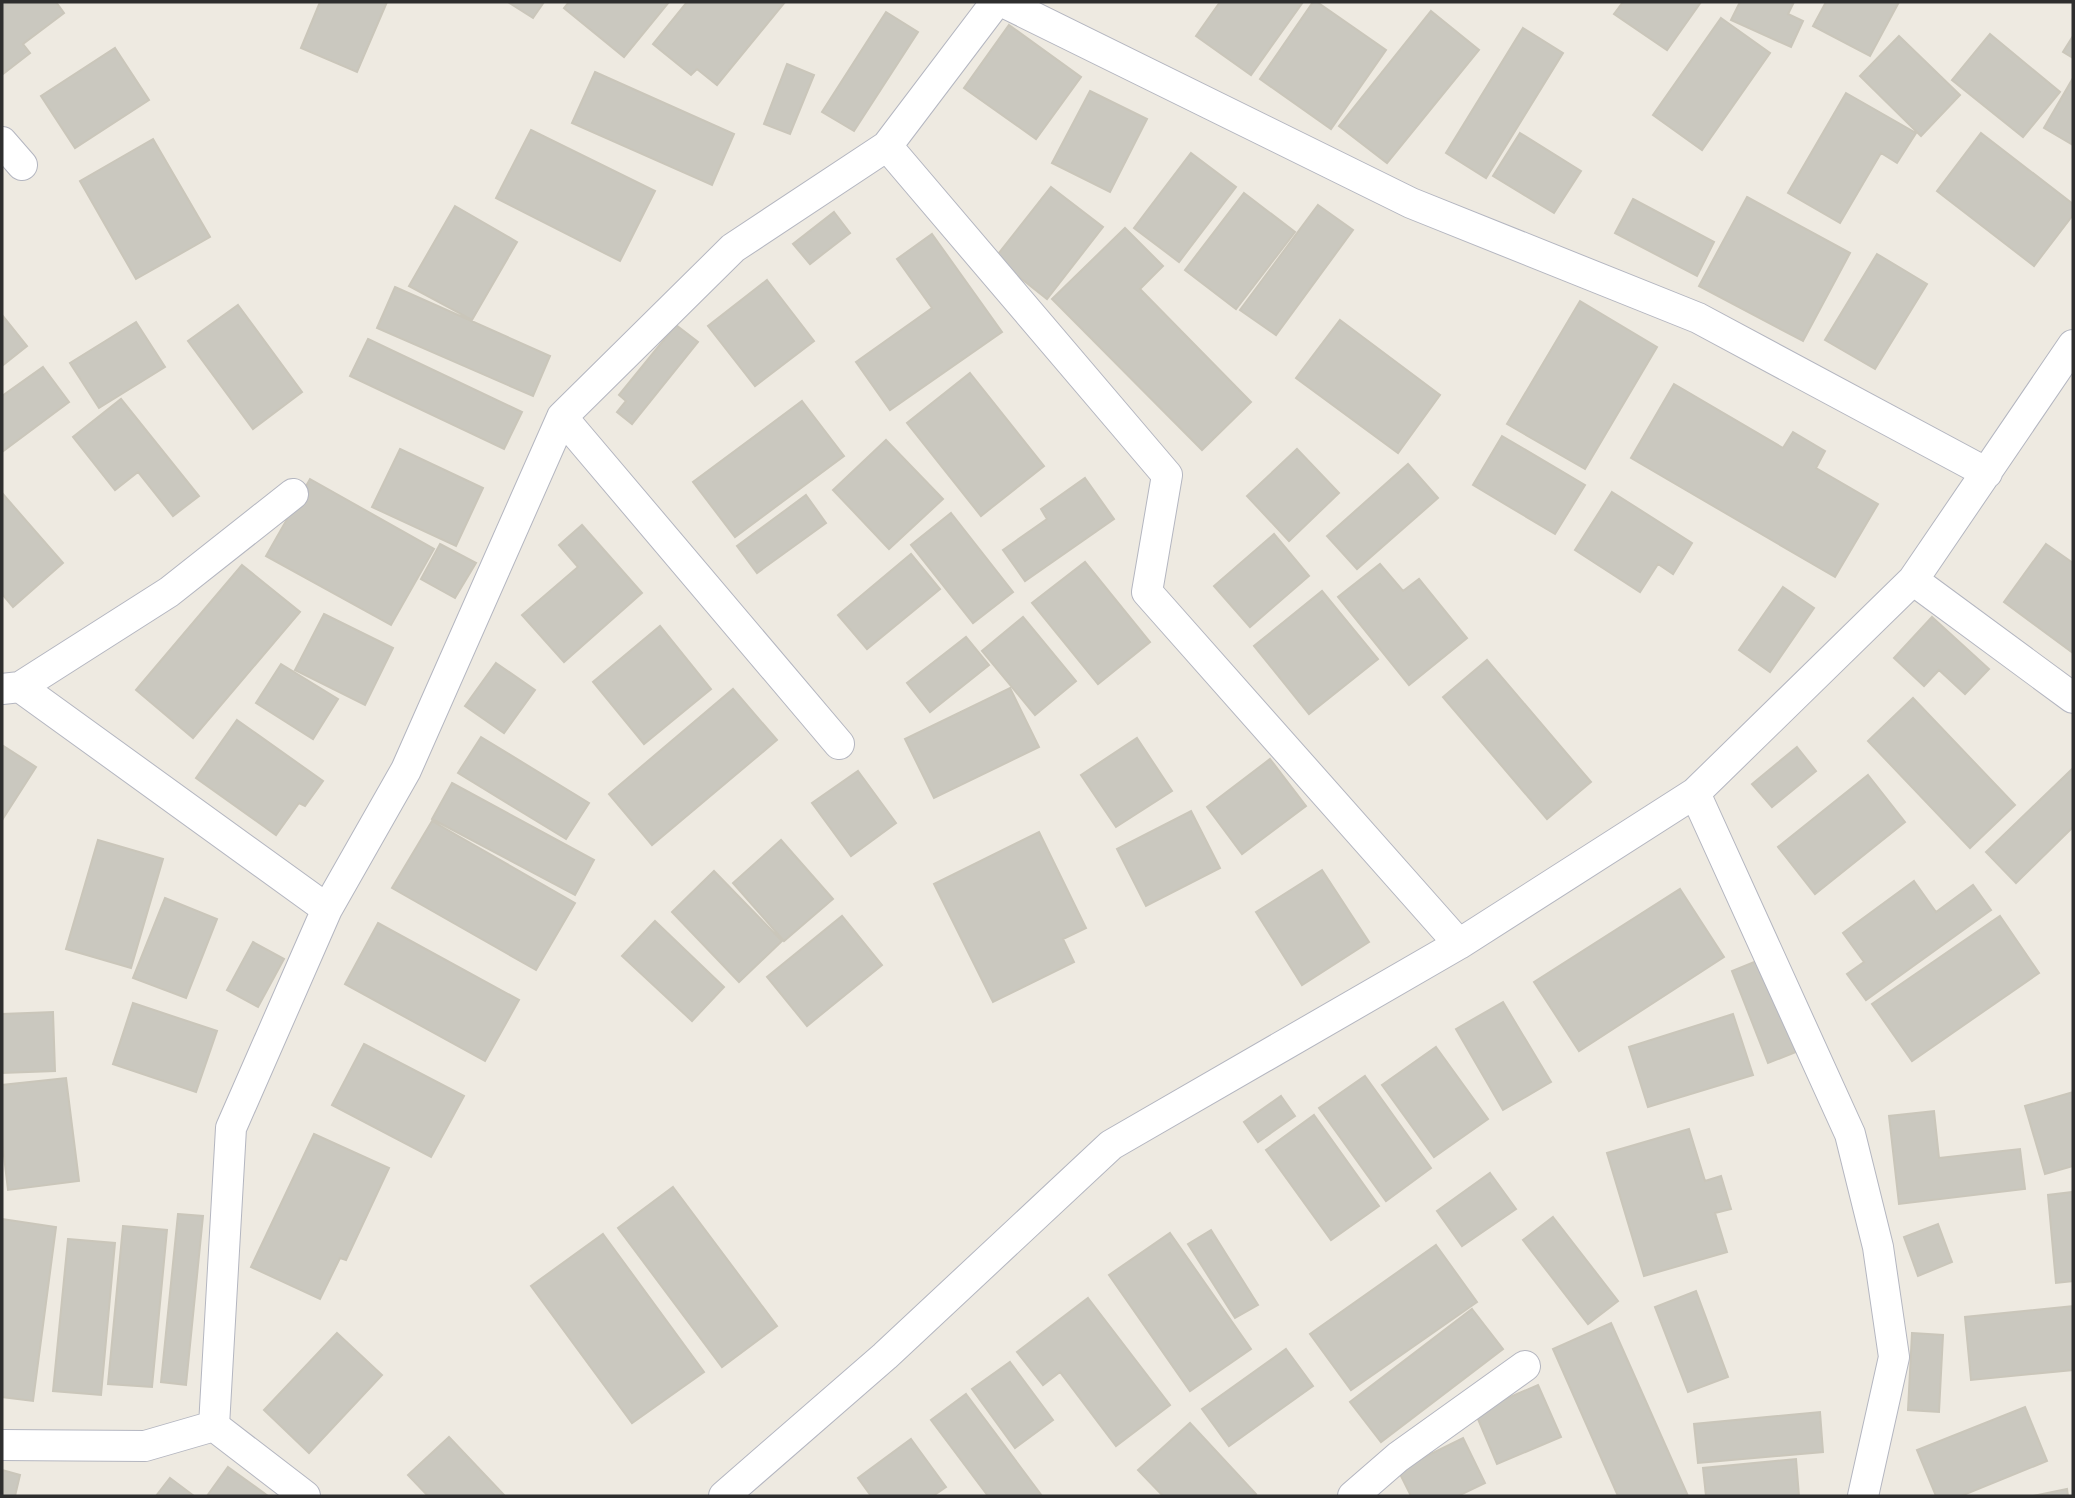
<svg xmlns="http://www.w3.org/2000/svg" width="2075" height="1498" font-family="'DejaVu Sans',sans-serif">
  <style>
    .building { fill: #cac8bf; stroke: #cac6ba; stroke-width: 2 }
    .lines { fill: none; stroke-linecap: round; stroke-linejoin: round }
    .minor-casing { stroke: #b4b6c0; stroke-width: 32 }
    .minor { stroke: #fff; stroke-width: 30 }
  </style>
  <rect width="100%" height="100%" fill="#eeeae1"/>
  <path class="building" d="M2,2H56L64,13L23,44L30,53L3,74Z
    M320,2H387L357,72L301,48Z
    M508,2H544L533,18Z
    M569,2H669L624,57L564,8Z
    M687,2H785L717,85L697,69L691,75L653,44Z
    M1220,2H1303L1251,75L1196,36Z
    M1313,2H1317L1386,50L1331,129L1260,79Z
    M1623,2H1701L1667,50L1614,14Z
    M1740,2H1794L1788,14L1803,21L1791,47L1731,20Z
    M1826,2H1899L1870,56L1813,26Z
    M1431,11L1479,50L1387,163L1339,126Z
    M886,12L918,32L854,131L822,112Z
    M1721,18L1770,53L1702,150L1653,115Z
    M1009,25L1081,77L1036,139L964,88Z
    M1523,28L1563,53L1486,178L1446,153Z
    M1990,34L2060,92L2023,137L1952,80Z
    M1899,36L1960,95L1921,136L1860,76Z
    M2073,36V58L2063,52Z
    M115,48L149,100L75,148L41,96Z
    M787,64L814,75L790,134L764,124Z
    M595,72L734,134L712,185L572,123Z
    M2073,78V145L2044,128Z
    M1090,91L1147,119L1110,192L1052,163Z
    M1846,93L1916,133L1897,163L1881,153L1840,223L1788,193Z
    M531,130L655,191L620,261L496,198Z
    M1520,133L1581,171L1554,213L1493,176Z
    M1981,133L2073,204V215L2034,266L1937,191Z
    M153,139L210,237L136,279L80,181Z
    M1191,153L1236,187L1179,262L1134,228Z
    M1051,187L1103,227L1047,299L995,258Z
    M1244,193L1295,232L1236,309L1185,270Z
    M1747,197L1850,253L1803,341L1699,286Z
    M1633,199L1714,242L1697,276L1615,233Z
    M1318,205L1353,230L1276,335L1240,310Z
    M455,206L517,242L472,320L409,286Z
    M834,212L850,233L810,264L793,244Z
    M1125,228L1163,266L1140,289L1251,402L1202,450L1052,299Z
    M932,234L1002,332L890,410L856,362L932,308L897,259Z
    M1877,254L1927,284L1875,369L1825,340Z
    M767,280L814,341L755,386L708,326Z
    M395,287L550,356L533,396L377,328Z
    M1580,301L1657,347L1585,469L1507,424Z
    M238,305L302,392L253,429L188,341Z
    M2,315L27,346L2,366Z
    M1340,320L1440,395L1398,453L1296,378Z
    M136,322L165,367L99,408L70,363Z
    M676,325L698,342L632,424L617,412L626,401L619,395Z
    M368,339L522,412L504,449L350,376Z
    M43,367L69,402L2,452V396Z
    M970,373L1044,466L981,516L907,423Z
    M1674,384L1783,448L1793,432L1825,451L1816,468L1878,504L1835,577L1631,458Z
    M121,399L199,496L173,516L138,472L115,490L73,437Z
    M802,401L844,456L735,537L693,482Z
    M1502,436L1585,485L1555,534L1473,485Z
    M886,440L943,499L889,549L833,490Z
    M400,449L483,488L456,546L372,507Z
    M1297,449L1339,493L1289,541L1247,496Z
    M1408,464L1438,498L1357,569L1327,536Z
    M1085,478L1114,519L1025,581L1003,550L1047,519L1041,509Z
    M310,479L434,549L391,625L266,556Z
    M1612,492L1692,543L1673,574L1658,564L1640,592L1575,550Z
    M2,493L63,563L13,607L2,594Z
    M806,495L826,523L757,573L737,546Z
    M951,513L1013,592L973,623L911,545Z
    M582,525L642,593L564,662L522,615L578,567L559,545Z
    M1274,534L1309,576L1250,627L1214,586Z
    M440,544L476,563L455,598L421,579Z
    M2046,544L2073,563V653L2004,602Z
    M911,554L940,589L867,649L838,615Z
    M1085,562L1150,642L1098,684L1032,603Z
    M1380,564L1403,591L1419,579L1467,638L1409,685L1338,597Z
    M242,565L300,612L193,738L136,690Z
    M1783,587L1814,608L1770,672L1739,650Z
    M1322,591L1378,659L1309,714L1254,646Z
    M324,614L393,648L365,705L295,670Z
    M1023,617L1076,681L1035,715L982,651Z
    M1932,617L1989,669L1965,694L1939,670L1924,686L1894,658Z
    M660,626L711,689L644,744L593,682Z
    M966,637L989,665L930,712L907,683Z
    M1487,660L1591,782L1547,819L1443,697Z
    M496,663L535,690L504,733L465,706Z
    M281,664L338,699L313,739L256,703Z
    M1010,688L1039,747L934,798L905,739Z
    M733,689L777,740L652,845L609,794Z
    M1913,698L2015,805L1970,848L1868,741Z
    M237,720L323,781L305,806L299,803L276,835L196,778Z
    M481,737L589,803L566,839L458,773Z
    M1137,738L1172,791L1116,827L1081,775Z
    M2,745L36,767L2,820Z
    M1797,747L1816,771L1772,807L1752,784Z
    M1270,759L1306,806L1242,854L1207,807Z
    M2073,768V827L2016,883L1986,852Z
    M858,771L896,823L851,856L812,803Z
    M1868,775L1905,822L1815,894L1778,847Z
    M452,783L594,860L575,895L432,819Z
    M1191,811L1220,868L1146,906L1117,849Z
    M432,821L575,903L536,970L392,888Z
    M1039,832L1086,928L1063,939L1074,962L993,1002L934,884Z
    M98,840L163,859L131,968L66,949Z
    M781,840L833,899L784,941L733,883Z
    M1322,870L1369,942L1302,985L1256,912Z
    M714,871L782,941L739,982L672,912Z
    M1914,881L1936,912L1973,885L1991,910L1866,1000L1847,974L1864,962L1843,933Z
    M1680,889L1724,957L1579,1051L1534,982Z
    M165,898L217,919L186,998L133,978Z
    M842,916L882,965L807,1026L767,977Z
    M2000,916L2039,973L1912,1061L1872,1004Z
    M655,921L724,987L692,1021L622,956Z
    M378,923L519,1000L485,1061L345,984Z
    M253,942L284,959L258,1007L227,990Z
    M1759,960L1796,1052L1768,1063L1732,971Z
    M1503,1002L1551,1082L1503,1110L1456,1029Z
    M133,1003L217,1031L196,1092L113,1064Z
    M53,1012L55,1071L2,1073V1014Z
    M1733,1014L1753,1075L1648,1107L1629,1047Z
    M364,1044L464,1096L431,1157L332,1105Z
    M1436,1047L1488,1119L1434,1157L1382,1085Z
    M1365,1076L1431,1168L1386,1201L1319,1108Z
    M66,1078L79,1181L8,1190L2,1139V1085Z
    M2073,1092V1166L2045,1174L2025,1106Z
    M1281,1096L1295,1116L1258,1142L1244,1122Z
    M1934,1111L1939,1158L2020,1149L2025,1189L1899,1204L1889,1116Z
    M1314,1115L1379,1206L1331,1240L1266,1150Z
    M1689,1129L1705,1181L1721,1176L1731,1209L1715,1213L1727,1252L1644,1276L1607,1153Z
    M314,1134L389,1168L346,1260L340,1258L320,1299L251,1267Z
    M1490,1173L1516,1209L1462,1246L1437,1211Z
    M673,1187L777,1326L722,1367L618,1228Z
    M2073,1192V1281L2056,1283L2048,1195Z
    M178,1214L203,1216L186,1385L161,1382Z
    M1553,1217L1618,1301L1588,1324L1523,1240Z
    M2,1219L56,1227L33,1401L2,1397Z
    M1938,1224L1952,1262L1918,1276L1904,1237Z
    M123,1226L167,1230L152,1387L108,1384Z
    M1211,1230L1258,1305L1235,1318L1188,1244Z
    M1170,1233L1251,1349L1190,1391L1109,1275Z
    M603,1234L704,1372L632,1423L531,1286Z
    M68,1239L115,1243L101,1395L53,1391Z
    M1436,1245L1477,1302L1351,1390L1310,1334Z
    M1696,1291L1728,1377L1688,1392L1655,1307Z
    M1088,1298L1170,1405L1116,1446L1060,1372L1043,1385L1017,1352Z
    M2073,1306V1370L1971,1380L1965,1317Z
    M1472,1309L1503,1349L1381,1442L1350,1402Z
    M1611,1323L1688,1496H1618L1553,1349Z
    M337,1333L382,1375L309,1453L264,1410Z
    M1912,1333L1943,1335L1939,1412L1908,1410Z
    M1286,1349L1313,1386L1229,1446L1202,1409Z
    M1010,1362L1053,1420L1015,1448L972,1389Z
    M1538,1385L1561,1437L1497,1464L1475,1412Z
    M966,1394L1042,1496H988L931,1420Z
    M2025,1407L2047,1461L1961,1496H1936L1917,1450Z
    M1820,1412L1823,1452L1698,1463L1694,1424Z
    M1190,1423L1256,1494L1253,1496H1163L1138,1470Z
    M449,1437L505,1496H428L408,1475Z
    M1463,1438L1485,1483L1458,1496H1411L1398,1470Z
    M911,1439L946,1487L933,1496H871L858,1478Z
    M1796,1459L1799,1496H1706L1703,1468Z
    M228,1467L268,1496H207Z
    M2,1470L20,1475L15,1496H2Z
    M170,1478L194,1496H156Z
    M2067,1489L2068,1496H2033Z"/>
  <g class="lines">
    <defs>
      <path id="minor" d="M1003,2L1411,203L1698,318L1987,473
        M2,142L22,165
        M887,146L1167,475L1147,592L1459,944
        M562,417L839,744
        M1913,580L2073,698
        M20,687L327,909
        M2,689L20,687L169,592L293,494
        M1695,793L1850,1134L1878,1247L1894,1357L1863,1496
        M214,1426L231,1128L327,909L406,770L562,417L733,248L887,146L996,2
        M214,1426L305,1496
        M2,1445L145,1446L214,1426
        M724,1496L885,1356L1111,1145L1459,944L1695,793L1913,580L2073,345
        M1353,1496L1398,1457L1525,1366"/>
    </defs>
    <use href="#minor" class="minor-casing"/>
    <use href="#minor" class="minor"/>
  </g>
  <rect width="2075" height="1498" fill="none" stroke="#2e2e2e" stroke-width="7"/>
</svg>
